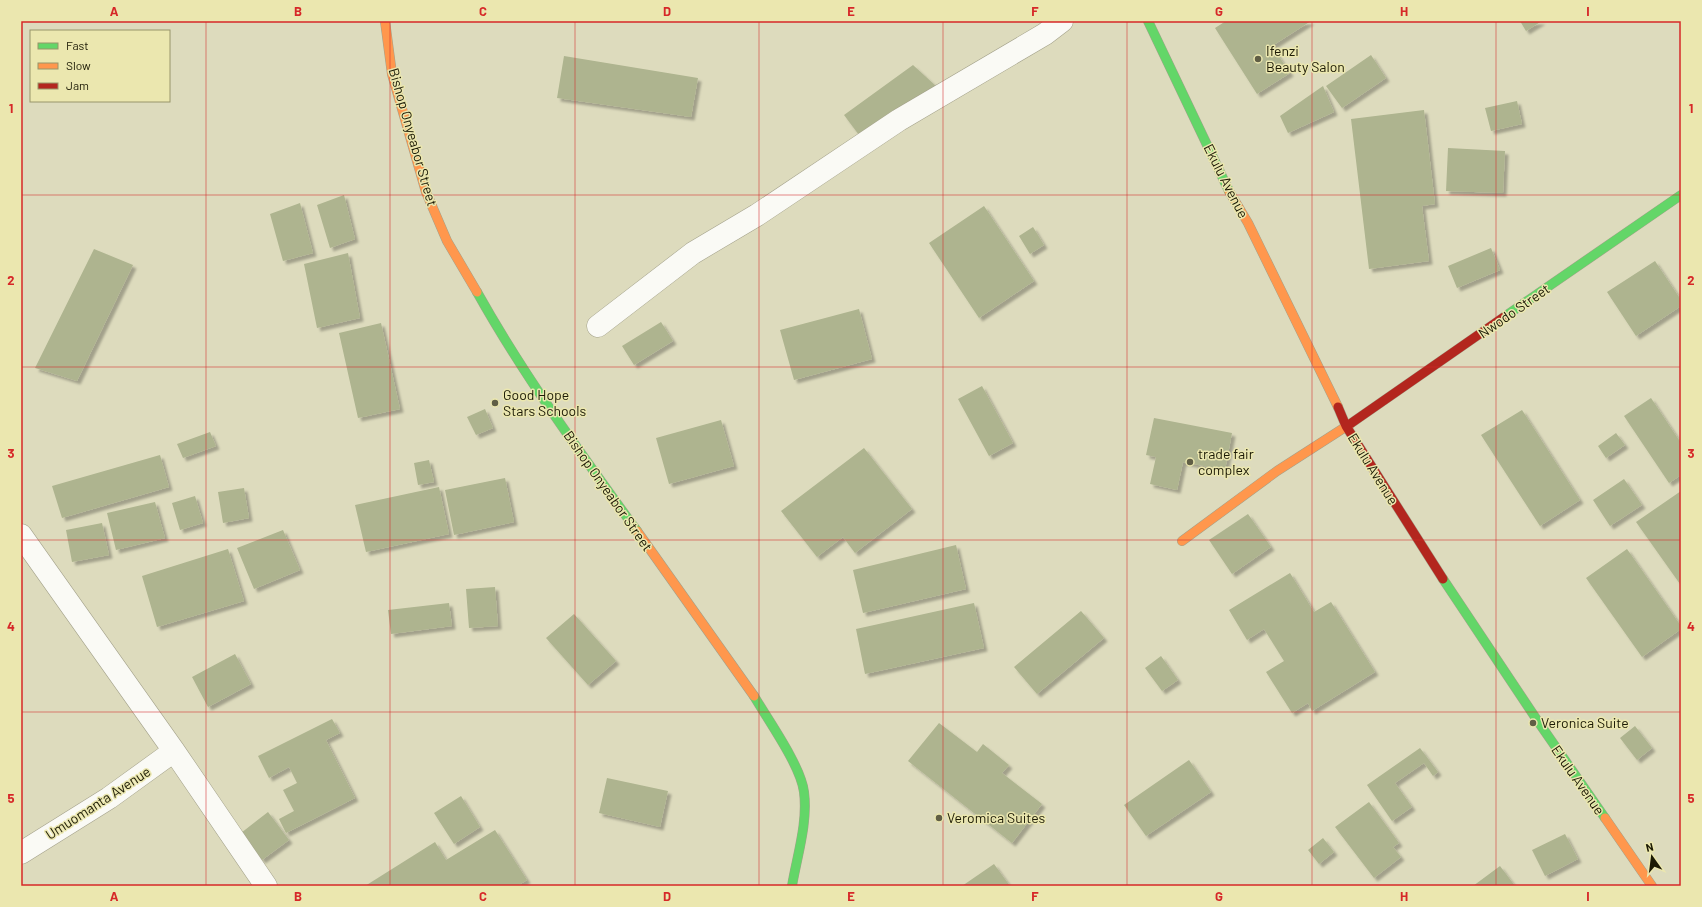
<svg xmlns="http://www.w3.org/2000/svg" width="1702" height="907" font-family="Barlow,sans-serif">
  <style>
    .building { fill: #aeb48f; filter: url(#shadow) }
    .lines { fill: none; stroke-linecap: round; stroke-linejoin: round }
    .street-casing { stroke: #a3a18a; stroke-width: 23 }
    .fast-casing { stroke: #a3a18a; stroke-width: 10 }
    .slow-casing { stroke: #a3a18a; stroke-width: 10 }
    .jam-casing { stroke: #a3a18a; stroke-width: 10 }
    .street { stroke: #fafaf5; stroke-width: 22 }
    .fast { stroke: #63d668; stroke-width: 9 }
    .slow { stroke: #ff974d; stroke-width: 9 }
    .jam { stroke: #b3261e; stroke-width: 9 }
    .grid { fill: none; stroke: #d62828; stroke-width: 1; stroke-opacity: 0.55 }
    .poi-dot { fill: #605e45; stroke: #ebe7af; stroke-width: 1.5 }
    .labels { text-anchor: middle; stroke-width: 3; stroke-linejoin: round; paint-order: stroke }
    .poi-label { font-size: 14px; fill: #1c1a05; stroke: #ebe7af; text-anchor: start }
    .street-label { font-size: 14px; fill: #1c1a05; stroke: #ebe7af }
    .neatline { fill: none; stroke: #d62828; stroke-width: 1.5 }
    .grid-label { font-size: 13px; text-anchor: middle; font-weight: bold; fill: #d62828 }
  </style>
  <defs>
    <filter id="shadow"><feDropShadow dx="3.5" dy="3.5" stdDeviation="1" flood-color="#0004"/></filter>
  </defs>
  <rect width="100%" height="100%" fill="#dddbbd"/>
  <path class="building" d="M1226,21H1311L1272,46L1290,73L1257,94L1215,28Z
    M1520,21H1542L1526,31Z
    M1371,55L1386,78L1342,108L1326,86Z
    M564,56L698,78L691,117L557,98Z
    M913,65L937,87L859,135L844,115Z
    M1323,86L1334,112L1288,133L1280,116Z
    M1517,101L1522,124L1491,131L1485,108Z
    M1424,110L1435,204L1422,206L1429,261L1369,269L1351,119Z
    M1448,148L1505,151L1503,193L1446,191Z
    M344,195L355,239L330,248L317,205Z
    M300,203L313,253L283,261L270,214Z
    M984,206L1034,281L979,318L929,243Z
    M1033,227L1044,245L1030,254L1019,236Z
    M1491,248L1500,270L1457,288L1448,266Z
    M94,249L133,265L77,381L35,368Z
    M348,253L360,318L317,328L304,264Z
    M1655,261L1681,300V306L1636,336L1607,292Z
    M859,309L872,359L794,380L780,330Z
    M661,322L673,341L634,365L622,346Z
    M381,323L400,409L358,418L339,333Z
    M982,386L1013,443L989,456L958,399Z
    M1651,398L1681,443V475L1669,483L1624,416Z
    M485,409L493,428L476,435L467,417Z
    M1522,410L1580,500L1540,526L1481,435Z
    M1154,418L1232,433L1225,470L1183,462L1177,490L1150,484L1156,457L1146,455Z
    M721,420L734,466L669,484L656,438Z
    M210,432L216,446L183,458L177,444Z
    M1616,433L1625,445L1606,458L1598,446Z
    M864,448L912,509L855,553L843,537L817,557L781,511Z
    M160,455L169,487L62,518L52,486Z
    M429,460L434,482L418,485L414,463Z
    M505,478L514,522L454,535L445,490Z
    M1624,479L1642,505L1610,526L1593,500Z
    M439,487L449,534L366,552L355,505Z
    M244,488L249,518L223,523L218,492Z
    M1681,491V583L1680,584L1636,522Z
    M195,496L203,523L180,530L172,503Z
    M155,502L165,538L116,550L107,513Z
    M1248,514L1271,547L1232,574L1209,540Z
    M102,523L109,555L72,562L66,530Z
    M283,530L300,570L254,589L237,548Z
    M956,545L966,589L863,613L853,570Z
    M228,549L244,601L157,627L142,576Z
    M1627,549L1681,626V629L1642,657L1586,578Z
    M1290,573L1314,612L1331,602L1375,672L1312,711L1308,703L1292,713L1266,672L1284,661L1264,629L1247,640L1229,610Z
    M495,587L498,626L469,628L466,589Z
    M449,603L452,626L391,634L388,610Z
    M974,603L984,648L865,674L856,629Z
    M1081,611L1104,638L1037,694L1014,667Z
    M574,614L616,661L588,685L546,638Z
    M235,654L251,684L208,707L192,677Z
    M1161,656L1178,680L1162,691L1145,668Z
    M332,719L340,733L326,740L355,798L286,833L279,819L294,811L283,790L297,783L289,767L269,778L258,756Z
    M939,723L977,752L983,744L1009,765L1002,773L1042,804L1012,843L908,761Z
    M1635,726L1652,748L1637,760L1620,738Z
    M1420,748L1438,772L1433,776L1424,763L1395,783L1412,807L1392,821L1367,785Z
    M1189,760L1211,792L1146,836L1124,805Z
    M607,778L668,791L660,827L599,813Z
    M461,796L480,827L454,844L434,813Z
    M1369,802L1399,843L1393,847L1401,857L1374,878L1335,827Z
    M268,812L289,840L262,860L241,833Z
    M495,830L527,880L517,886H365L435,842L446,860Z
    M1565,834L1578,859L1545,876L1532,850Z
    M1323,838L1334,852L1319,864L1308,850Z
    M994,864L1010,886H962Z
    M1500,866L1515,886H1473Z"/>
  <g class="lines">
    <defs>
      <path id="street" d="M598,326L693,253L757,215L899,120L1045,34L1062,21
        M21,535L174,751L266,886
        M21,853L109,798L174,751"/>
      <path id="fast" d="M1148,21L1229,191
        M477,292C524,376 581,454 637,531
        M1504,317L1681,195
        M1443,579L1537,720L1605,818
        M754,696C768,720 801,766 804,792C808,823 797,856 792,886"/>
      <path id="slow" d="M385,21L392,74L426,192L447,241L477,292
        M1229,191L1248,223L1338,407
        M637,531L754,696
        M1182,541L1277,471L1350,424
        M1605,818L1652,886"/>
      <path id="jam" d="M1338,407L1346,426L1443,579
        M1350,424L1504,317"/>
    </defs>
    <use href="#street" class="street-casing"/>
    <use href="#fast" class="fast-casing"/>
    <use href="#slow" class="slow-casing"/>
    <use href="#jam" class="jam-casing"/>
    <use href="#street" class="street"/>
    <use href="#fast" class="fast"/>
    <use href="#slow" class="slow"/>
    <use href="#jam" class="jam"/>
  </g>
  <path class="grid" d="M206,21V886M390,21V886M575,21V886M759,21V886M943,21V886M1127,21V886M1312,21V886M1496,21V886M21,195H1681M21,367H1681M21,540H1681M21,712H1681"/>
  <g class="poi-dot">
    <circle cx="1258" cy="59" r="4"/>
    <circle cx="495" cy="403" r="4"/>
    <circle cx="1190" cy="462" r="4"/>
    <circle cx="1533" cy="723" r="4"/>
    <circle cx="939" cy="818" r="4"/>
  </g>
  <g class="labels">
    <g class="poi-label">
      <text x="1266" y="56">Ifenzi<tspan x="1266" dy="16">Beauty Salon</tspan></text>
      <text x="503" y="400">Good Hope<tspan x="503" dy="16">Stars Schools</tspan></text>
      <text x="1198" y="459">trade fair<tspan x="1198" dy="16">complex</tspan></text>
      <text x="1541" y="728">Veronica Suite</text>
      <text x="947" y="823">Veromica Suites</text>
    </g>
    <g class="street-label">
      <text transform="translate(413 137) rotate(74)" y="5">Bishop Onyeabor Street</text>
      <text transform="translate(1226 181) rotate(63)" y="5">Ekulu Avenue</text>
      <text transform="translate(1514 311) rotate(-35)" y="5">Nwodo Street</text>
      <text transform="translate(1373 469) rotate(58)" y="5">Ekulu Avenue</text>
      <text transform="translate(608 491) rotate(55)" y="5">Bishop Onyeabor Street</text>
      <text transform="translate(1578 780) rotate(55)" y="5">Ekulu Avenue</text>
      <text transform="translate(98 803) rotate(-33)" y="5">Umuomanta Avenue</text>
    </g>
  </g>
  <rect width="1702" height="907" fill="none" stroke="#ebe7af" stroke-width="44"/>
  <rect x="30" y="30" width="140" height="72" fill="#ebe7af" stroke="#98956b"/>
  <rect x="38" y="43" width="20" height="6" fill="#63d668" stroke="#98956b"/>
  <text x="66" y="50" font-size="12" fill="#1c1a05">Fast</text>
  <rect x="38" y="63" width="20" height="6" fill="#ff974d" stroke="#98956b"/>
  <text x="66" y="70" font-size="12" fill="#1c1a05">Slow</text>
  <rect x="38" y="83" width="20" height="6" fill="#b3261e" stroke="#98956b"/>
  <text x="66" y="90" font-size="12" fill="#1c1a05">Jam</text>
  <g transform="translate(1652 857) rotate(346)" stroke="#ebe7af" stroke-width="3" paint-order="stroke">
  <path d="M0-3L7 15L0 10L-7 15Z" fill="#1c1a05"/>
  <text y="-6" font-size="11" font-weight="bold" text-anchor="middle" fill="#1c1a05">N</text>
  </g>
  <rect x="22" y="22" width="1658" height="863" class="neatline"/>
  <g class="grid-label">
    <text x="114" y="16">A</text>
    <text x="298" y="16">B</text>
    <text x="483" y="16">C</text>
    <text x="667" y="16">D</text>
    <text x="851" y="16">E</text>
    <text x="1035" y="16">F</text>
    <text x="1219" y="16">G</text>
    <text x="1404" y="16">H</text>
    <text x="1588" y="16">I</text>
    <text x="11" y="113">1</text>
    <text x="1691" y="113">1</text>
    <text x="11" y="285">2</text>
    <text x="1691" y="285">2</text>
    <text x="11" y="458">3</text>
    <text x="1691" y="458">3</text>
    <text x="11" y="631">4</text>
    <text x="1691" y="631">4</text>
    <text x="11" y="803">5</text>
    <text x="1691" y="803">5</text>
    <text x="114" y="901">A</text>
    <text x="298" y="901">B</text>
    <text x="483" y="901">C</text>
    <text x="667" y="901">D</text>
    <text x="851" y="901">E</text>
    <text x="1035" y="901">F</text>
    <text x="1219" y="901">G</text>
    <text x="1404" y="901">H</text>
    <text x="1588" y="901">I</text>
  </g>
</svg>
